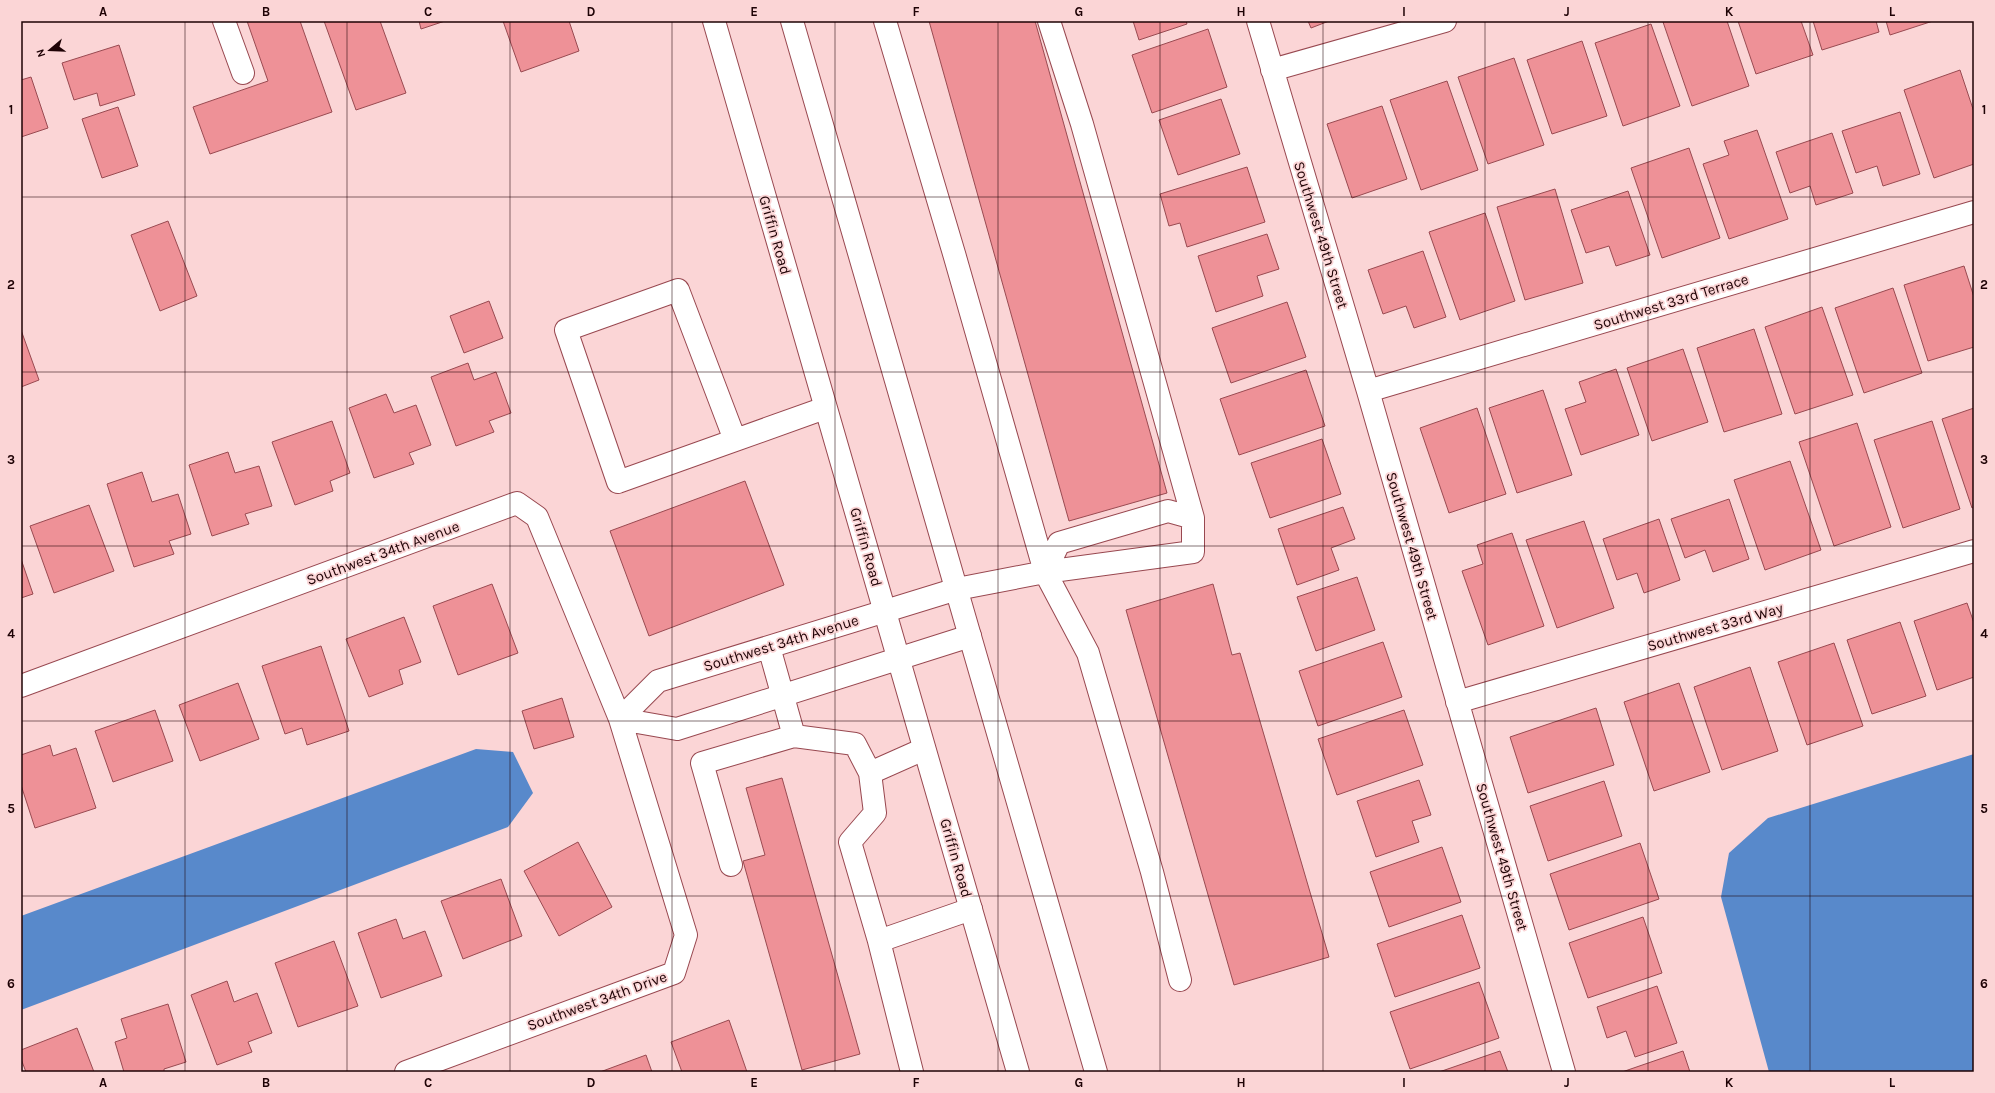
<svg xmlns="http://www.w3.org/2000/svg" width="1995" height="1093" font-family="Karla,sans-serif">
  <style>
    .water { fill: #5889cb }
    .building { fill: #ee9197; stroke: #994a51 }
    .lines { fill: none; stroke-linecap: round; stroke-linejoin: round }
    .minor-casing { stroke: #984850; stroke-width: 24 }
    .major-casing { stroke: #984850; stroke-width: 24 }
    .minor { stroke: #fff; stroke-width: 22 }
    .major { stroke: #fff; stroke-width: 22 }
    .grid { fill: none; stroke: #1e0205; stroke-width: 1; stroke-opacity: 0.55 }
    .labels { text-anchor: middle; stroke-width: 3.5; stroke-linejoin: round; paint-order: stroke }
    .street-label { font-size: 15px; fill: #1e0205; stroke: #fbd5d6 }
    .neatline { fill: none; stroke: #1e0205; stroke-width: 1.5 }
    .grid-label { font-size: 13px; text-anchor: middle; font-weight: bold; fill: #1e0205 }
  </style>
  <rect width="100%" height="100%" fill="#fbd5d6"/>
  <path class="water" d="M476,749L513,752L533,793L508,827L21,1010V916Z
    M1974,754V1072H1769L1721,897L1729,853L1768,818Z"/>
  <path class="building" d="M247,21H300L332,112L210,154L193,107L268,81Z
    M324,21H380L406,93L356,110Z
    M419,21H445L421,29Z
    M503,21H569L579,51L521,72Z
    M929,21H1035L1167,493L1069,521Z
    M1133,21H1186L1187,24L1139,40Z
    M1308,21H1329L1311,28Z
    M1666,21H1727L1749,86L1692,106L1663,22Z
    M1738,21H1801L1813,55L1756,74Z
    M1813,21H1876L1879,32L1822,50Z
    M1886,21H1933L1890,35Z
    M1651,24L1680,106L1623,126L1595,43Z
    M1208,29L1227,87L1152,113L1132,55Z
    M1582,41L1607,116L1552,134L1527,60Z
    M119,45L135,95L100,106L97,93L74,100L62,63Z
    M1514,58L1544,145L1488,164L1458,77Z
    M1960,70L1974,112V164L1934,178L1904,90Z
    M31,77L48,128L21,137V80Z
    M1447,81L1478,170L1421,190L1390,100Z
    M1221,99L1240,154L1178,175L1159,120Z
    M1382,106L1407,179L1352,198L1327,124Z
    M118,107L138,166L102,178L82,119Z
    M1900,112L1920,174L1883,186L1877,166L1856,173L1842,131Z
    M1757,130L1788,219L1729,239L1703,164L1729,155L1724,141Z
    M1832,133L1853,193L1816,205L1810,186L1790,193L1776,152Z
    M1689,148L1720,238L1662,258L1631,168Z
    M1247,167L1265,222L1187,247L1180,223L1169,226L1160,194Z
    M1555,189L1583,283L1525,300L1497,207Z
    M1628,191L1650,255L1616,266L1609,246L1586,253L1571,210Z
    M1485,213L1515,301L1460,320L1429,232Z
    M168,221L197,296L160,311L131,235Z
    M1267,234L1279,269L1257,276L1263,296L1216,312L1198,256Z
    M1423,251L1446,317L1414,328L1406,306L1383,314L1368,270Z
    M1964,266L1974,297V347L1928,361L1904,285Z
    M1893,288L1922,373L1864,393L1835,308Z
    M489,301L503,338L464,353L450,316Z
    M1287,302L1306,357L1231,383L1212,328Z
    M1822,307L1853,395L1795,414L1765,327Z
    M1754,329L1782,414L1724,432L1697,348Z
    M21,330L39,380L21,387Z
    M1683,349L1708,422L1652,441L1627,368Z
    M468,363L474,380L496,372L511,413L489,421L494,432L456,446L431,377Z
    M1616,369L1639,435L1581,455L1565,409L1586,402L1579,382Z
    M1306,370L1325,426L1239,455L1220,399Z
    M1543,390L1572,475L1517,493L1489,408Z
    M386,394L394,413L416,405L431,445L409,453L414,464L374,478L349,408Z
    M1477,408L1506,494L1449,513L1420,428Z
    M1974,408V507L1972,508L1942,419Z
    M332,421L350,473L330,481L333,491L295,505L272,442Z
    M1932,421L1960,509L1903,528L1874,440Z
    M1857,423L1891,527L1834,546L1799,442Z
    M1322,439L1341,494L1270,518L1251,463Z
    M228,452L235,473L259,466L272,506L245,514L249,524L212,536L189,465Z
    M1790,461L1821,550L1765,570L1734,480Z
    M142,472L152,502L178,494L191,534L169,541L174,554L134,567L107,484Z
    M745,481L784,585L649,636L610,531Z
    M1729,499L1749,559L1713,572L1705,550L1685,558L1671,519Z
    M89,505L114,571L54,593L30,526Z
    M1343,507L1355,539L1331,548L1339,570L1297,585L1278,529Z
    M1659,519L1680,580L1644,593L1637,573L1617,580L1603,539Z
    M1584,521L1614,608L1557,628L1526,540Z
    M1512,533L1544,626L1488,645L1462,571L1483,564L1477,545Z
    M21,559L33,594L21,598Z
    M1357,577L1375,630L1316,651L1297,597Z
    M492,584L518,653L458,675L433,606Z
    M1213,584L1232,655L1240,653L1329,957L1234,985L1126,610Z
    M1967,603L1974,623V677L1937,690L1914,621Z
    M404,617L421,662L399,670L403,684L369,697L346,639Z
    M1900,622L1926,696L1872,714L1847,640Z
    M1383,642L1402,697L1318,726L1299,671Z
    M1834,643L1863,726L1807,745L1778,662Z
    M321,646L349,731L307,745L302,728L285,734L262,666Z
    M1750,667L1778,751L1722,770L1694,687Z
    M238,683L259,739L200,761L179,705Z
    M1679,683L1710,772L1654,791L1624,702Z
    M562,698L574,737L534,749L522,711Z
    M1596,708L1614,765L1528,793L1510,737Z
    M155,710L173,761L113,782L95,731Z
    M1404,710L1423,765L1337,795L1318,739Z
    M50,745L53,756L76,748L96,808L35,828L21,785V755Z
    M782,778L860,1054L802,1070L743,861L765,855L746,788Z
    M1419,780L1431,815L1412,821L1419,842L1376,857L1357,801Z
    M1604,781L1622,836L1548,861L1530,806Z
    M578,842L612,907L559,936L524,871Z
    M1640,843L1659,899L1569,930L1550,874Z
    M1442,847L1461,902L1389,927L1370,872Z
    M501,879L522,936L463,959L441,901Z
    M1462,915L1480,968L1395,997L1377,944Z
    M1643,917L1662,973L1588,998L1569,943Z
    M396,919L403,939L425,931L442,976L381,998L358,933Z
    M334,941L358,1006L298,1027L275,963Z
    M227,981L234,1002L257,993L272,1033L248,1042L252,1052L217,1065L191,995Z
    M1479,982L1499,1038L1410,1069L1390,1012Z
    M1657,986L1677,1043L1635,1057L1626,1031L1607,1038L1597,1007Z
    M168,1004L186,1062L164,1069V1072H124L115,1042L127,1038L121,1019Z
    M729,1020L747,1072H682L671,1042Z
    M77,1028L94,1072H26L21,1059V1050Z
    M1500,1051L1508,1072H1439Z
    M1683,1051L1690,1072H1622Z
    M646,1055L652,1072H600Z"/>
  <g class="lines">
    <defs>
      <path id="minor" d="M224,21L243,73
        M885,21L955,257L1045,572L1088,653L1152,872L1180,980
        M1049,21L1082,124L1193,518
        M1258,21L1368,391L1564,1072
        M1272,70L1445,21
        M1368,391L1974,212
        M735,440L678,290L566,330L618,482C687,457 756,433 825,408
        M769,647L794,736
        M21,686L517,503L537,517L620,719L686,935L674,973L406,1072
        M1457,702L1974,551
        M620,719L658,681L957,589L1045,572L1193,552V518L1168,511L1059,543L1045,572
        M620,719L677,729L970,636
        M924,749L870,773L875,813L850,842L879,941L971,909
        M731,865L702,763L794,736L855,744L870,773
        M879,941L912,1072"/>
      <path id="major" d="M714,21L1018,1072
        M792,21L1096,1072"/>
    </defs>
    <use href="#minor" class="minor-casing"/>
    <use href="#major" class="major-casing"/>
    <use href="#minor" class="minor"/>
    <use href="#major" class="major"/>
  </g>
  <path class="grid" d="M185,21V1072M347,21V1072M510,21V1072M672,21V1072M835,21V1072M998,21V1072M1160,21V1072M1323,21V1072M1485,21V1072M1648,21V1072M1810,21V1072M21,197H1974M21,372H1974M21,546H1974M21,721H1974M21,896H1974"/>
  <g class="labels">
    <g class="street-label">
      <text transform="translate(775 235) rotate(74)" y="5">Griffin Road</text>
      <text transform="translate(1321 235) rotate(73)" y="5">Southwest 49th Street</text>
      <text transform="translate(1671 302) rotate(-17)" y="5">Southwest 33rd Terrace</text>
      <text transform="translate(1412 546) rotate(74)" y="5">Southwest 49th Street</text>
      <text transform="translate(866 547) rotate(74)" y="5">Griffin Road</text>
      <text transform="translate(383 553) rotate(-20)" y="5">Southwest 34th Avenue</text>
      <text transform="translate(1715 627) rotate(-16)" y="5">Southwest 33rd Way</text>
      <text transform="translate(781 643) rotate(-17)" y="5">Southwest 34th Avenue</text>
      <text transform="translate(1502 857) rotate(74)" y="5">Southwest 49th Street</text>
      <text transform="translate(956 858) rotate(74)" y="5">Griffin Road</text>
      <text transform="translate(597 1001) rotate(-20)" y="5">Southwest 34th Drive</text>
    </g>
  </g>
  <rect width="1995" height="1093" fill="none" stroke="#fbd5d6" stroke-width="44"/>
  <g transform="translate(50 50) rotate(251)" stroke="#fbd5d6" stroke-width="3" paint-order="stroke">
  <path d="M0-3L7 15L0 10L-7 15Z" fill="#1e0205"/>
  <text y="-6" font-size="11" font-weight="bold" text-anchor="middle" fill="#1e0205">N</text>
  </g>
  <rect x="22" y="22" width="1951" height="1049" class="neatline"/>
  <g class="grid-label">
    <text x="103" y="16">A</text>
    <text x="266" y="16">B</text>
    <text x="428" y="16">C</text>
    <text x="591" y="16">D</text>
    <text x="754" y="16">E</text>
    <text x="916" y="16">F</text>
    <text x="1079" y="16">G</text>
    <text x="1241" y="16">H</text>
    <text x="1404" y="16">I</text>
    <text x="1567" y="16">J</text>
    <text x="1729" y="16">K</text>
    <text x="1892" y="16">L</text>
    <text x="11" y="114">1</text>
    <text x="1984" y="114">1</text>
    <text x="11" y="289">2</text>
    <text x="1984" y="289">2</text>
    <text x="11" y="464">3</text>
    <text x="1984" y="464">3</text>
    <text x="11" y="638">4</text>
    <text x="1984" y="638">4</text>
    <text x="11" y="813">5</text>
    <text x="1984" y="813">5</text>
    <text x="11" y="988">6</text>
    <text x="1984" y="988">6</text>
    <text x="103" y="1087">A</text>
    <text x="266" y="1087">B</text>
    <text x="428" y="1087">C</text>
    <text x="591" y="1087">D</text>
    <text x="754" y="1087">E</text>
    <text x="916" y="1087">F</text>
    <text x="1079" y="1087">G</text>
    <text x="1241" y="1087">H</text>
    <text x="1404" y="1087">I</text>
    <text x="1567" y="1087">J</text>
    <text x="1729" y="1087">K</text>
    <text x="1892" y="1087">L</text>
  </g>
</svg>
